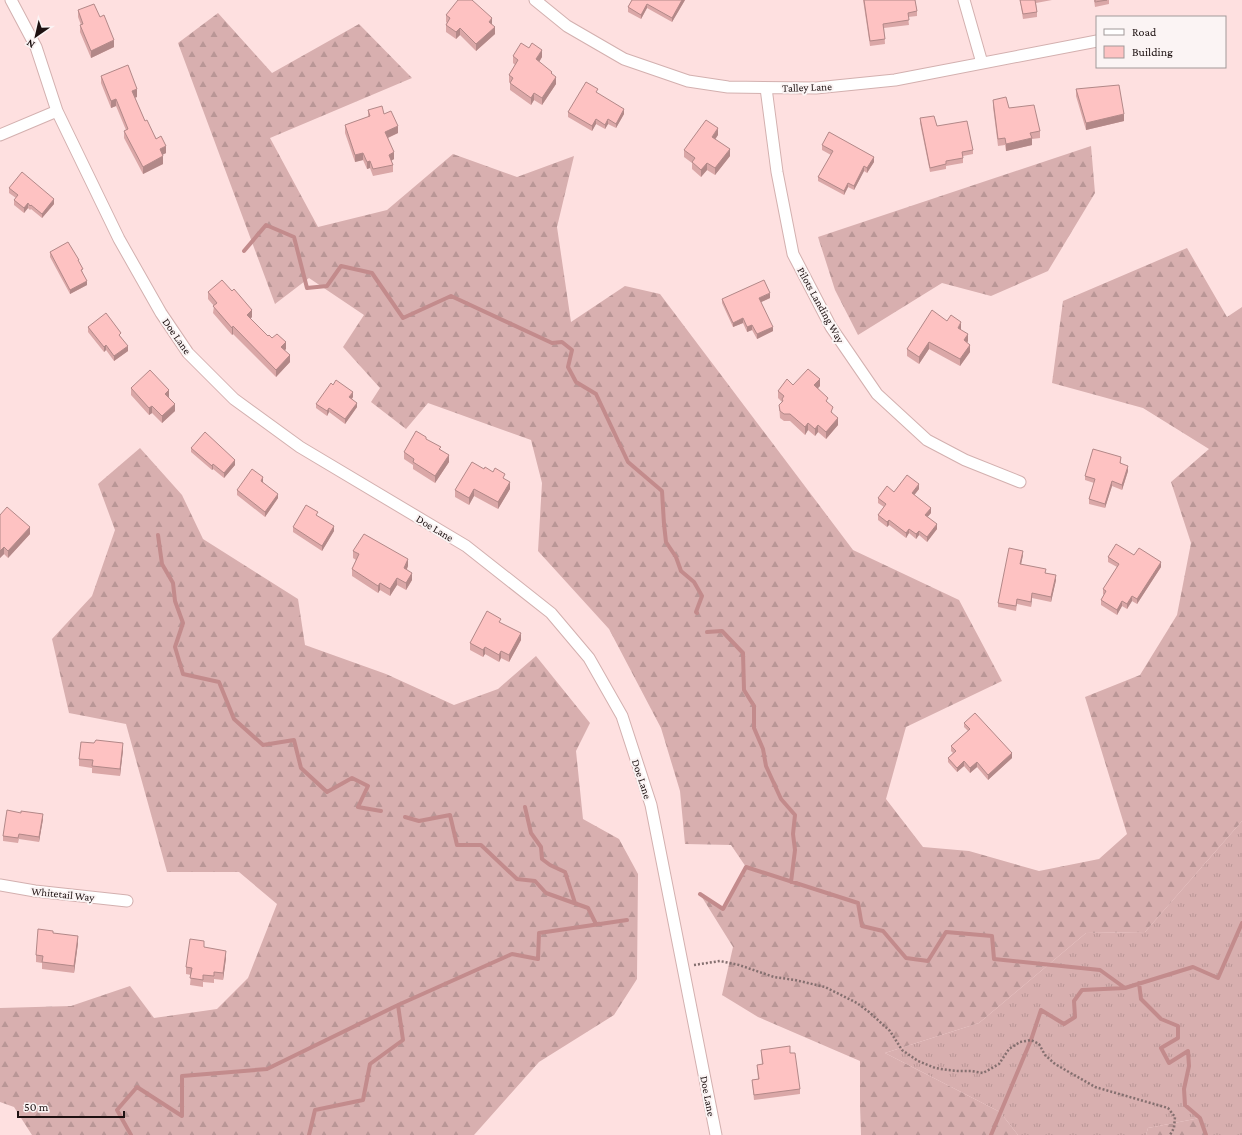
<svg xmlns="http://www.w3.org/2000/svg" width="1242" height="1135" font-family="'Crimson Pro',serif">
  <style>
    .grass { fill: url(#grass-tufts) }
    .forest { fill: url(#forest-firs) }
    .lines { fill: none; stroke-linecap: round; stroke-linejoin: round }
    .stream { stroke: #c38b8c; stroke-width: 4 }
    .minor-casing { stroke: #d3b0af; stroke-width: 13 }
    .path { stroke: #846f6f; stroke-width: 2.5; stroke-dasharray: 2 2; stroke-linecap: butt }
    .minor { stroke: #fff; stroke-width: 11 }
    .wall { fill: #daa7a7 }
    .shaded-wall { fill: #b28888 }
    .building { fill: #fec2c2; stroke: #b28888 }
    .labels { text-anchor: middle; stroke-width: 4; stroke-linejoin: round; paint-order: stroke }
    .street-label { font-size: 11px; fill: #1d1111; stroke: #fbf4f4 }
  </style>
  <defs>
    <pattern id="grass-tufts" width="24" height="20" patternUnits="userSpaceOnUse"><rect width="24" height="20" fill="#d8afaf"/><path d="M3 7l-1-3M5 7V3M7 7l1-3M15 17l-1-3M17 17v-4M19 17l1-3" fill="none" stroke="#b99696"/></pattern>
    <pattern id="forest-firs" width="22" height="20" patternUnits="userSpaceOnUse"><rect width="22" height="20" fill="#d8afaf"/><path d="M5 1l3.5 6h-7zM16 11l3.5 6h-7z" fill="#b99696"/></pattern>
  </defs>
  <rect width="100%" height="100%" fill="#fee0e0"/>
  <path class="grass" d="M1242,821V1135H1206L1200,1118L1148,1128L1146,1135H1018L1000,1112L885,1053L979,1023L1086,933L1145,932Z"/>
  <path class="forest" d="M218,13L272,73L359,24L412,78L270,138L318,227L387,210L453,154L517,177L574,156L557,227L571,322L625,286L660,294L853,550L959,600L1002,681L906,727L886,799L923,847L969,851L1039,871L1099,859L1127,834L1085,697L1140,675L1177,615L1191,543L1171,482L1209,449L1143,408L1052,383L1063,301L1187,248L1227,317L1242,307V821L1145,932L1086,933L979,1023L885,1053L1000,1112L1018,1135H861L860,1105V1061L758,1017L722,995L733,947L700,894L723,908L746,867L731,845L685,844L680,791L661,728L609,629L538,551L542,483L531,440L428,403L406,429L371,402L380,388L343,347L364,315L309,278L275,304L178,43Z
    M1091,146L1095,193L1048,271L991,296L942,283L858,335L835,290L818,237Z
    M140,448L182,495L203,539L298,599L305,645L386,674L454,705L498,689L536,656L590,723L576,751L583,819L619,839L638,874L637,979L614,1015L539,1062L474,1135H32L14,1107L0,1102V1008L71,1006L130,986L154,1018L217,1009L248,978L277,904L239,872H167L126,724L69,713L52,639L92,596L115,530L98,484Z
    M1200,1118L1206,1135H1146L1148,1128Z"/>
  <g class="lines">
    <path class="stream" d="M244,251L266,225L294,237L307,288L327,286L341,266L372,273L403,318L451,296L552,343L562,342L572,350L568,367L576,382L596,394L628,462L662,491L664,524L666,542L676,557L681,571L694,582L702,596L696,612L697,613
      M158,535L162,564L173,583L175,601L183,623L175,647L183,674L219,682L234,719L263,745L294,740L301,768L327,792L352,778L368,786L358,807L381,811
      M707,632L722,631L743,653L744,690L754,706V728L763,749L766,766L781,799L795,815L793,834L795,850L791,882
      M525,807L531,833L541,847L542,859L550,865L565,872L575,903
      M405,817L419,821L450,815L457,845H481L517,879L535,881L546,893L588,908L596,924
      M700,894L723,909L746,867L858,903L862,926L883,931L906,958L928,961L946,932L992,936L994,959L1100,970L1125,988L1193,967L1218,978L1242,923
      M1139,983L1141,999L1161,1019L1178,1026V1038L1161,1048L1169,1063L1188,1051L1189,1066L1184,1089L1185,1105L1200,1118L1206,1135
      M131,1135L117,1110L137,1087L182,1116V1076L267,1069L398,1005L512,954L538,959L539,933L627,920
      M309,1135L315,1110L363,1100L370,1064L403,1040L398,1005
      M991,1135L1031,1040L1041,1010L1064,1024L1075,1017L1074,1001L1082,990L1125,988"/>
    <defs>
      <path id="minor" d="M11,0L36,47L57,111L119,239L161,313L188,353L234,399L300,447L466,546L551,613L589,658L622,716L651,805L716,1135
        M535,0L567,26L624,59L688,81L728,87L816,88L895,80L1097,41
        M964,0L982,63
        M766,88L777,172L793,254L831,327L877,394L927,440L965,460L1020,482
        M0,135L57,111
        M0,885L35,891L127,901"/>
    </defs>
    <use href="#minor" class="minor-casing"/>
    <path class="path" d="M694,965L720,961L739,965L774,977L795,980L825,987L857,1003L869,1012L890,1031L902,1050L918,1061L935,1068L948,1070L958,1071H971L983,1073L999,1064L1009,1049L1020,1042L1031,1040L1039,1044L1045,1055L1055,1064L1095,1087L1168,1108L1175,1117L1174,1128L1170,1135"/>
    <use href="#minor" class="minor"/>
  </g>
  <path class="wall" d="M632,0H685L672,22L647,8L641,19L628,12V7Z
    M863,0H915L917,11V16L908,17L909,25L884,28L885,44L870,46Z
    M1020,0H1052L1036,3L1037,12V17L1023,19Z
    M1094,0H1109V4L1095,7Z
    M78,10L100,17L114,47L91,58L80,32V25H81L78,17Z
    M446,15L492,24L495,34L476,51L460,35L456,39L446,32V25L447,23L446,22Z
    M513,56L542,57L539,62L552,74L556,84L542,105L534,100L531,105L510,90V83L509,82V75L515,65L513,63Z
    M101,76L137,97L135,98L145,121L166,153L162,155L163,164L143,174L124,138V131L126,130L116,106L111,108L101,83Z
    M1076,89L1124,121L1086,130L1076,96Z
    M598,93L624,114L616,128L608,124L605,129L596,124L592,131L568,117V112Z
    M993,100L1009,108L1040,131V138L1032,139V145L1006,151L1005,145L998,146L993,107Z
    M368,110L384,114L398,133L388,138L394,159L391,161L393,165V172L373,176L370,168L367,169L363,160L355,162L345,133V125L368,117Z
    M920,118L937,126L973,150V154L963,156V163L946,166V169L930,172L920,123Z
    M718,135L715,139L730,156L715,175L707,170L701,177L692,169V163L684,157V150Z
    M822,145L874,162L867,173L864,171L854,190L848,187L844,195L818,181V177L831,155L822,150Z
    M9,188L54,204L42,218L31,209L30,210L28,208L24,213L14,205V200L16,198L9,193Z
    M50,252L79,262L87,285L70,294L50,257Z
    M208,292L252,317L250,319L268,336L286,349L285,350L290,362L276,377L233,334L232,335L213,313L214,306L208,299Z
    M770,298L761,302L773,331L757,339L752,330L747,332L743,323L733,327L722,303V299Z
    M947,321L961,329V330L968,341L967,343L970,352L960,366L929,349L919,364L907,356V349Z
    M88,327L121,337L128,351L114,361L106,350L104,352L88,332Z
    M793,385L820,386L818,388L828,403L838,425L826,439L818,432L815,436L808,430L805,435L790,421H784L780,418L779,405L782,402L778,398V391Z
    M131,388L169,397L175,411L162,423L152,413L149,415L131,395Z
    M353,397L352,399L357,407L345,424L329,412L327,416L316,408V404Z
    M426,439L441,450L449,462L435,483L413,469V465L404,459V452Z
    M191,448L235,465L224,478L213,469L212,470L191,452Z
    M1121,462V464L1128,471L1122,490L1112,486L1105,508L1089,504V499L1094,483L1085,480V476Z
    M484,469L505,479L510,489L498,509L474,496L469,505L455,497V490Z
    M263,482L278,498L265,517L237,495V490Z
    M919,489L914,495L931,513L927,517L937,529L927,542L919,535L916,539L909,533L906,538L889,525L887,527L878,520V515L884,507L878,503V498L894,492Z
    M0,515L30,534L8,558L4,554L0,558Z
    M293,527L334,531L322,551L293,532Z
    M353,551L408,566L407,569L412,580L406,590L397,585L390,596L380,590L378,593L352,576V569L356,560L353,558Z
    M1023,555L1021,564L1046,573L1056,580L1051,602L1032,598L1031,607L1017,604L1016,611L998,607V603Z
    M1134,555L1161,567L1137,604L1132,601L1127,609L1122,606L1117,615L1101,605V600L1104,595L1103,594V589L1117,567L1108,562V557Z
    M501,623L521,640L509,662L501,658L499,662L485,654L483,657L470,650V643Z
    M964,723L1012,758L988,780L977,767L970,773L964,766L957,772L948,762V758L953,753L951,751V746L968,731L964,727Z
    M123,750L120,776L92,773V768L79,766V759Z
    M43,819L39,842L19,839L18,843L3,841V836Z
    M53,933L78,943L74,973L42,969V963L36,962V955Z
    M204,947L226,958L223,980L214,979V983L203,982V987L190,985L191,975L186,974V967Z
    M761,1050L790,1053L800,1089V1094L754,1100L752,1080L758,1079L757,1065H762Z"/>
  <path class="shaded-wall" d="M682,0H685L672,22V18Z
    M647,4V8L641,19V15Z
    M492,18V25L489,22Z
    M495,27V34L476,51V44Z
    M460,28V35L456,39V32Z
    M114,40V47L91,58V51Z
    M542,50V57L536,67V59Z
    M556,77V84L542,105V98Z
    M137,89V97L132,98V91Z
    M534,93V100L531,105V98Z
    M116,99V106L111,108V101Z
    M624,109V114L616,128V124Z
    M1124,114V121L1086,130V123Z
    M596,119V124L592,131V126Z
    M608,119V124L605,129V125Z
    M398,126V133L385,139V132Z
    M718,128V135L712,144V137Z
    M1032,138V145L1006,151V144Z
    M166,146V153L160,156V149Z
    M730,149V156L715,175V168Z
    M394,152V159L389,162V155Z
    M363,153V160L355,162V155Z
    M163,156V164L143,174V167Z
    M874,157V162L867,173V168Z
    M370,161V168L367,169V162Z
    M707,163V170L701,177V170Z
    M864,166V171L854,190V186Z
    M848,183V187L844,195V191Z
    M54,199V204L42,218V214Z
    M28,203V208L24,213V208Z
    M87,281V285L70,294V290Z
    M770,293V298L759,303V298Z
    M252,310V317L247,322V315Z
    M743,318V323L733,327V323Z
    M961,322V329L958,335V328Z
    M752,325V330L747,332V327Z
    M233,326V334L232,335V328Z
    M773,327V331L757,339V334Z
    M968,334V341L964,347V340Z
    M286,342V349L281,354V347Z
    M929,342V349L919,364V357Z
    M106,345V350L104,352V347Z
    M970,345V352L960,366V359Z
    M128,346V351L114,361V356Z
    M290,355V362L276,377V370Z
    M820,379V386L814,392V385Z
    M169,390V397L165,401V394Z
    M353,392V397L349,402V397Z
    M357,403V407L345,424V419Z
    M175,404V411L162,423V416Z
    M152,406V413L149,415V408Z
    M329,408V412L327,416V411Z
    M838,418V425L826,439V432Z
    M808,423V430L805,435V427Z
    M818,425V432L815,436V429Z
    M449,455V462L435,483V476Z
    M235,460V465L224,478V473Z
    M213,464V469L212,470V466Z
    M1128,466V471L1122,490V485Z
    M263,477V482L261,486V481Z
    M1112,481V486L1105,508V504Z
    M510,482V489L498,509V502Z
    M919,484V489L912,498V493Z
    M474,489V496L469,505V498Z
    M278,494V498L265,517V512Z
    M931,508V513L925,520V515Z
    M889,520V525L887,527V522Z
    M937,524V529L927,542V537Z
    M334,526V531L322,551V546Z
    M30,527V534L8,558V551Z
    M909,529V533L906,538V533Z
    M919,531V535L916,539V534Z
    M4,547V554L0,558V551Z
    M1023,551V555L1020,569V564Z
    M408,559V566L404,575V568Z
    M1161,562V567L1137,604V599Z
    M412,573V580L406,590V583Z
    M1056,575V580L1051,602V597Z
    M397,578V585L390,596V589Z
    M380,583V590L378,593V586Z
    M1032,593V598L1031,607V602Z
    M1132,596V601L1127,609V604Z
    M1122,601V606L1117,615V610Z
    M521,633V640L509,662V655Z
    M485,647V654L483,657V650Z
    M501,651V658L499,662V655Z
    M123,743V750L120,776V769Z
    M1012,753V758L988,780V775Z
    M964,761V766L957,772V768Z
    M977,762V767L970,773V768Z
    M43,814V819L39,842V837Z
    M78,936V943L74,973V966Z
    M226,951V958L223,980V973Z"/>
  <path class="building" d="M458,0H472L492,18L489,22L495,27L476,44L460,28L456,32L446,25L450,18L446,15Z
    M632,0H682L672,18L647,4L641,15L628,7Z
    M864,0H915L917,11L908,13L909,20L883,24L885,39L870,41Z
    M1020,0H1035L1037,12L1023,14Z
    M1095,0H1107L1095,2Z
    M94,4L100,17L104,15L114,40L91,51L80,25L83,24L78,10Z
    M521,43L529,48L532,43L542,50L536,59L552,72L551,73L556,77L542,98L534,93L531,98L510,83L513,78L509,75L518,60L513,56Z
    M128,65L137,89L132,91L145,121L147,120L156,139L161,136L166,146L160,149L163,156L143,167L124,131L128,129L116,99L111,101L101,76Z
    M586,82L598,89L596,92L624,109L616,124L608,119L605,125L596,119L592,126L568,112Z
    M1119,85L1124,114L1086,123L1076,89Z
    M1006,97L1009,108L1034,105L1040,131L1030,133L1032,138L1006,144L1005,138L998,139L993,100Z
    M382,106L384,114L391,111L398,126L385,132L394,152L389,155L393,165L373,169L370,161L367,162L363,153L355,155L345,125L370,116L368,110Z
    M934,116L937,126L967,121L973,150L962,152L963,158L946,161V164L930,168L920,118Z
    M706,120L718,128L712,137L730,149L715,168L707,163L701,170L692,162L695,158L684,150Z
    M829,132L874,157L867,168L864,166L854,186L848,183L844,191L818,177L833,151L822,145Z
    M22,172L54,199L42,214L31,205L30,206L28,203L24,208L14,200L18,195L9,188Z
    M68,242L79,260H78L83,269L81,270L87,281L70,290L50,252Z
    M222,280L232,291L234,289L252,310L247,315L268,336L269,335L272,338L277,334L286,342L281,347L290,355L276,370L233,326L232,328L213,306L217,303L208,292Z
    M764,280L770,293L759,298L773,327L757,334L752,325L747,327L743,318L733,323L722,299Z
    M932,310L947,321L951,315L961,322L958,328L968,334L964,340L970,345L960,359L929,342L919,357L907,349Z
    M106,313L121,333L119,335L128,346L114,356L106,345L104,347L88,327Z
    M808,369L820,379L814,385L828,398L826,401L833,407L831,412L838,418L826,432L818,425L815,429L808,423L805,427L790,414H784L780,411L779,405L783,401L782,399L784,396L778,391L787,379L793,385Z
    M150,370L169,390L165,394L175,404L162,416L152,406L149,408L131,388Z
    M336,380L353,392L349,397L357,403L345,419L329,408L327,411L316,404L331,383L333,385Z
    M416,431L426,437V439L441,447L439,449L449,455L435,476L413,462L414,459L404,452Z
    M205,432L235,460L224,473L213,464L212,466L191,448Z
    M1093,449L1121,457L1120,463L1128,466L1122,485L1112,481L1105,504L1089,499L1095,479L1085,476Z
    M472,462L484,469L485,467L493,472L495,468L505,474L503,478L510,482L498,502L474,489L469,498L455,490Z
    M252,469L263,477L261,481L278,494L265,512L237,490Z
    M907,475L919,484L912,493L931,508L925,515L937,524L927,537L919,531L916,534L909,529L906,533L889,520L887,522L878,515L886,504L878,498L887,486L894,492Z
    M306,505L318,512L316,515L334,526L322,546L293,527Z
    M7,507L30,527L8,551L4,547L0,551V515Z
    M364,534L408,559L404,568L412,573L406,583L397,578L390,589L380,583L378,586L352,569L359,554L353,551Z
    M1116,544L1134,555L1139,548L1161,562L1137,599L1132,596L1127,604L1122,601L1117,610L1101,600L1106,591L1103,589L1119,564L1108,557Z
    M1009,548L1023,551L1020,564L1046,569L1045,573L1056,575L1051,597L1032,593L1031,602L1017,599L1016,606L998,603Z
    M487,611L501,619L499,622L521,633L509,655L501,651L499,655L485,647L483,650L470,643Z
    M975,713L1012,753L988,775L977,762L970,768L964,761L957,768L948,758L956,751L951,746L970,729L964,723Z
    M96,740L123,743L120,769L92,766L93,760L79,759L81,742L94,743Z
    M7,810L21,813V811L43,814L39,837L19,834L18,838L3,836Z
    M38,929L53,931V933L78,936L74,966L42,962L43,956L36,955Z
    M190,939L204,941V947L226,951L223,973L214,972V976L203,975V980L190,978L192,968L186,967Z
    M790,1046V1053H795L800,1089L754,1095L752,1080L759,1079L757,1065L763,1064L761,1050Z"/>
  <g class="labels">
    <g class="street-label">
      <text transform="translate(807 87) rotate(-2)" y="4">Talley Lane</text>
      <text transform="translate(821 305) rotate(61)" y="4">Pilots Landing Way</text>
      <text transform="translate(177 336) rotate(55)" y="4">Doe Lane</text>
      <text transform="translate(435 528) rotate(31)" y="4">Doe Lane</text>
      <text transform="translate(642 779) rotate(72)" y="4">Doe Lane</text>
      <text transform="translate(63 894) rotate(6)" y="4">Whitetail Way</text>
      <text transform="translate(708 1096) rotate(79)" y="4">Doe Lane</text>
    </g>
  </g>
  <rect x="1096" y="16" width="130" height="52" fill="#fbf4f4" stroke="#a29999"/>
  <rect x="1104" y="29" width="20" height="6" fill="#ffffff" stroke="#a29999"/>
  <text x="1132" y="36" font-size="12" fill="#1d1111">Road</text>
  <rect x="1104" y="46" width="20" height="12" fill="#fec2c2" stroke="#a29999"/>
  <text x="1132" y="56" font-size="12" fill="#1d1111">Building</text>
  <g transform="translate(36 36) rotate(214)" stroke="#fbf4f4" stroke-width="3" paint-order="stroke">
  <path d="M0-3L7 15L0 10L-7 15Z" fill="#1d1111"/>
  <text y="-6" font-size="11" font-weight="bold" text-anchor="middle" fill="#1d1111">N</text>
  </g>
  <path d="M18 1111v6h106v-6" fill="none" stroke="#1d1111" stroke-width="2"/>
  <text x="24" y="1111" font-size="12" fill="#1d1111" stroke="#fbf4f4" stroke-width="3" paint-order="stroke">50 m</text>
</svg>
